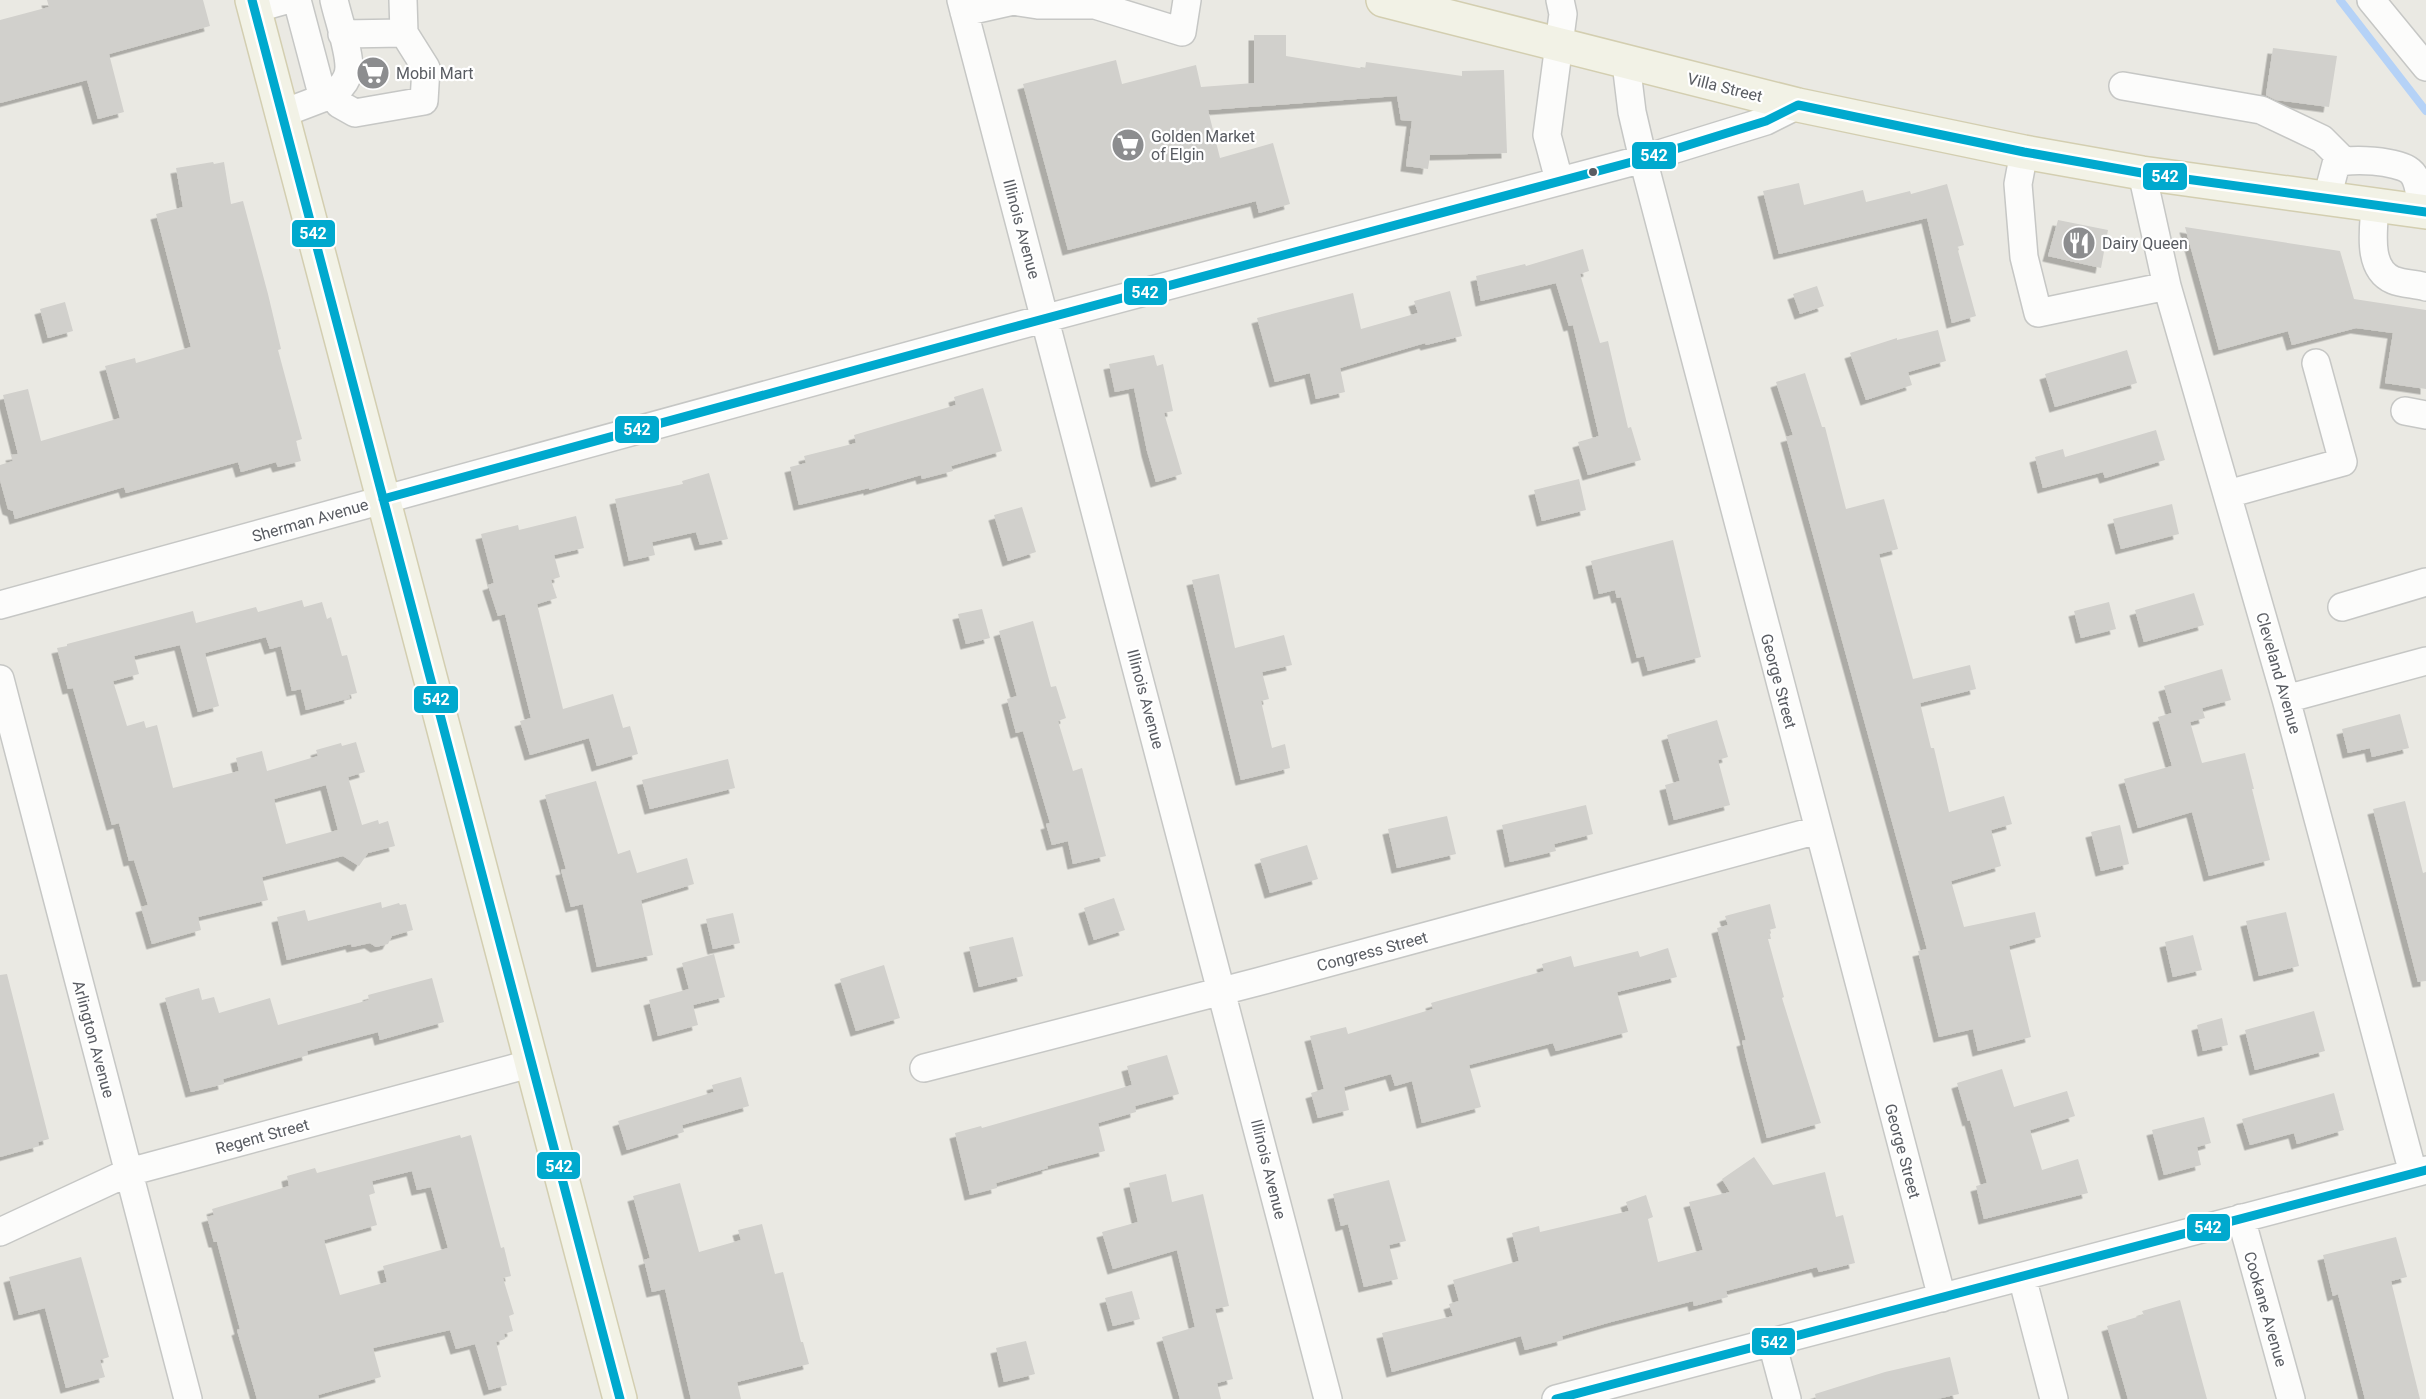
<svg xmlns="http://www.w3.org/2000/svg" width="2426" height="1399" font-family="Roboto,sans-serif">
  <style>
    .lines { fill: none; stroke-linecap: round; stroke-linejoin: round }
    .stream { stroke: #b5d2f7; stroke-width: 8 }
    .building { fill: #d1d0cc; fill-rule: evenodd; filter: url(#shadow) }
    .minor-casing { stroke: #c6c7c5; stroke-width: 30 }
    .major-casing { stroke: #d3ceb0; stroke-width: 36 }
    .minor { stroke: #fcfcfb; stroke-width: 27 }
    .major { stroke: #f2f2e6; stroke-width: 33 }
    .bus-1-casing { stroke: #fff; stroke-width: 14 }
    .bus-1 { stroke: #00a9ce; stroke-width: 9 }
    .bus-dot { fill: #595c62; stroke: #fff; stroke-width: 2 }
    .labels { text-anchor: middle; stroke-width: 4.5; stroke-linejoin: round; paint-order: stroke }
    .poi-label { font-size: 16px; fill: #595c62; stroke: #fff; text-anchor: start }
    .street-label { font-size: 16px; fill: #595c62; stroke: #fff }
    .line-badge { stroke: #fff; stroke-width: 2 }
    .badge-label { font-size: 16px; text-anchor: middle; font-weight: bold; fill: #fff }
  </style>
  <defs>
    <filter id="shadow"><feDropShadow dx="-5.5" dy="5.5" stdDeviation="0" flood-color="#0004"/></filter>
  </defs>
  <rect width="100%" height="100%" fill="#eae9e3"/>
  <g class="lines">
    <path class="stream" d="M2340,0L2426,111"/>
  </g>
  <path class="building" d="M47,0H203L210,26L109,54L124,112L98,119L87,80L0,103V20L49,7Z
    M1254,35H1286V56L1365,69L1366,62L1462,76V71L1504,70L1507,153L1430,155L1428,169L1406,166L1412,121L1401,120L1397,96L1208,110L1220,158L1273,143L1290,204L1259,213L1256,201L1068,250L1023,84L1116,60L1122,84L1196,65L1201,87L1254,83Z
    M2273,48L2337,56L2329,107L2276,100L2266,95Z
    M213,162L214,164L224,162L231,204L243,201L268,294L281,349L278,350L302,439L296,441L301,461L278,467L276,462L241,472L238,462L126,493L124,487L15,519L13,511L8,509L0,480V465L13,461L11,455L18,454L3,395L28,389L41,441L120,418L105,366L135,358L136,363L191,347L156,214L183,207L176,168Z
    M1799,183L1804,205L1863,190L1866,202L1910,191L1911,194L1947,184L1964,245L1957,247L1976,316L1952,323L1927,218L1779,254L1763,191Z
    M2058,220L2108,230L2101,268L2048,256Z
    M2185,227L2340,251L2354,299L2426,310V389L2385,383L2393,333L2356,328L2292,345L2288,331L2219,350Z
    M1583,249L1589,271L1580,274L1600,343L1608,341L1628,428L1631,427L1641,460L1588,475L1578,442L1599,436L1573,325L1569,326L1556,283L1481,301L1476,276L1525,264L1526,266Z
    M1817,286L1824,306L1800,314L1793,294Z
    M1450,291L1462,336L1426,345L1425,343L1340,368L1345,392L1316,399L1310,373L1275,382L1257,318L1353,293L1361,329L1418,313L1414,301Z
    M65,302L73,331L48,338L40,309Z
    M1938,330L1946,361L1908,372L1912,385L1866,400L1850,353L1897,338V340Z
    M2127,350L2137,383L2055,407L2045,374Z
    M1154,355L1157,366L1163,364L1173,411L1164,413L1182,474L1156,482L1147,451L1134,388L1115,392L1109,364Z
    M1805,373L1822,427H1825L1846,509L1884,499L1898,549L1879,554L1913,679L1970,665L1976,689L1920,703L1931,748H1934L1949,812L2004,796L2012,824L1991,830L2001,866L1951,881L1964,927L2035,912L2041,937L2009,946L2031,1037L1978,1051L1973,1029L1939,1037L1918,951L1927,949L1786,437L1793,435L1776,382Z
    M983,388L1002,451L951,466L953,471L922,479L921,475L869,490V488L799,505L790,467L806,463L804,456L856,443L854,435L956,405L954,397Z
    M2156,430L2165,460L2105,478L2103,472L2043,488L2035,457L2063,449L2065,457Z
    M709,473L728,539L700,545L696,532L652,542L655,555L629,561L615,499L683,484L682,481Z
    M1579,479L1586,510L1542,521L1534,490Z
    M2172,504L2179,534L2121,549L2113,519Z
    M1022,507L1036,552L1008,561L994,515Z
    M576,516L584,548L554,555L560,577L551,580L557,598L537,604L563,709L613,694L623,728L630,726L638,754L597,766L589,738L530,755L520,721L531,718L505,614L498,616L488,585L494,583L481,534L518,525L519,530Z
    M1673,540L1701,657L1648,671L1644,656L1637,658L1621,597L1617,598L1615,590L1599,594L1591,561Z
    M1219,574L1235,648L1284,635L1292,665L1262,672L1269,699L1261,701L1272,748L1285,744L1290,768L1241,780L1192,580Z
    M2194,593L2204,625L2144,642L2135,610Z
    M302,600L304,607L322,602L327,619L331,617L342,656L347,655L357,693L349,695L350,698L306,710L301,689L292,691L281,646L270,649L266,637L205,653L219,706L198,712L180,645L134,656L139,674L113,681L127,726L144,721L146,728L157,725L173,788L239,771L236,758L262,751L267,771L318,756L316,750L341,743L342,746L356,742L365,772L348,777L362,825L378,820L379,824L388,821L395,846L368,853L359,866L343,856L262,877L268,900L198,917L201,930L152,944L141,907L148,905L134,860L129,861L119,823L112,825L73,688L68,689L57,648L67,646V644L193,611L196,623L256,607L258,612ZM326,785L338,830L286,844L274,799Z
    M2109,602L2116,629L2081,638L2074,611Z
    M982,609L990,638L966,644L958,614Z
    M1033,621L1051,687L1056,686L1066,718L1058,721L1073,771L1082,768L1106,856L1073,864L1068,841L1052,845L1046,824L1050,823L1023,731L1016,733L1007,699L1017,696L999,631Z
    M2222,669L2231,700L2202,708L2205,718L2190,722L2202,763L2245,753L2254,789H2252L2270,860L2209,876L2192,812L2138,828L2124,779L2172,766L2158,717L2172,713L2164,686Z
    M2400,714L2409,748L2372,757L2370,748L2348,753L2342,729Z
    M1717,720L1728,757L1718,760L1730,805L1674,820L1665,785L1680,781L1667,735Z
    M728,759L735,788L650,809L642,780Z
    M596,781L618,854L630,850L637,873L687,858L694,884L641,900L653,955L597,967L583,904L571,907L561,870L566,869L545,795Z
    M2405,801L2423,873L2426,872V981L2418,982L2373,809Z
    M1586,805L1593,834L1554,844L1556,851L1510,862L1502,825Z
    M1447,816L1456,854L1397,868L1388,829Z
    M2120,825L2129,864L2101,871L2091,832Z
    M1307,845L1318,879L1270,893L1260,859Z
    M1114,898L1125,930L1094,940L1084,908Z
    M381,902L382,908L399,903L400,905L406,904L413,930L392,936L388,944L376,947L370,943L352,947L351,944L287,960L277,917L305,910L308,921Z
    M1770,904L1776,928L1769,930L1771,939H1768L1784,997L1782,998L1821,1123L1767,1138L1746,1058L1742,1041L1746,1040L1717,928L1728,925L1725,916Z
    M2286,912L2299,966L2259,976L2246,921Z
    M733,913L740,943L713,949L706,919Z
    M2193,935L2202,970L2173,977L2165,942Z
    M1013,937L1023,976L979,987L969,947Z
    M1668,948L1677,977L1617,992L1628,1032L1556,1051L1553,1043L1469,1065L1481,1107L1422,1123L1412,1081L1395,1086L1391,1074L1344,1087L1349,1110L1318,1118L1311,1093L1324,1089L1310,1036L1346,1027L1348,1034L1433,1009L1431,1003L1544,971L1542,964L1571,956L1574,967L1638,951L1640,957Z
    M714,954L725,997L693,1005L698,1025L658,1036L649,1000L689,989L682,963Z
    M884,965L900,1018L856,1031L840,979Z
    M7,974L49,1139L38,1142L39,1146L0,1157V975Z
    M432,978L444,1022L380,1040L378,1032L307,1051L308,1055L223,1079L224,1084L191,1092L165,998L199,988L202,1000L214,997L219,1013L270,998L278,1025L369,1000L368,995Z
    M2314,1011L2325,1051L2255,1070L2245,1030Z
    M2222,1018L2228,1045L2203,1051L2197,1025Z
    M1167,1055L1179,1094L1135,1106L1136,1112L1098,1123L1105,1151L1047,1166L1048,1168L996,1183L997,1188L970,1195L955,1133L981,1126L982,1128L1132,1085L1127,1066Z
    M2002,1069L2014,1107L2067,1091L2075,1116L2030,1130L2042,1170L2078,1159L2088,1193L1984,1219L1976,1186L1987,1183L1970,1120L1968,1121L1957,1083Z
    M741,1077L749,1106L682,1125L684,1132L627,1150L618,1121L714,1092L712,1085Z
    M2334,1093L2344,1130L2297,1144L2294,1133L2250,1145L2242,1119Z
    M2204,1117L2211,1143L2197,1147L2201,1165L2164,1175L2152,1130Z
    M460,1135L461,1138L471,1135L501,1248L504,1247L511,1276L503,1278L514,1314L509,1316L513,1331L504,1334L505,1339L496,1342L507,1385L489,1390L475,1344L456,1349L450,1330L373,1348L381,1377L318,1395L319,1399H257L237,1330L240,1329L217,1242H214L207,1217L214,1215L212,1209L289,1186L287,1176L315,1168L317,1173ZM412,1171L417,1190L431,1187L448,1248L383,1266L387,1282L340,1295L324,1240L377,1225L369,1195L375,1193L372,1181Z
    M1754,1157L1773,1185L1825,1172L1836,1217L1843,1215L1855,1263L1819,1272L1817,1267L1726,1291L1728,1297L1694,1306L1693,1301L1611,1322L1562,1336L1563,1340L1525,1350L1521,1336L1392,1372L1382,1333L1453,1316L1449,1304L1459,1301L1453,1280L1519,1261L1512,1233L1539,1226L1540,1232L1629,1211L1626,1202L1646,1195L1653,1217L1648,1219L1658,1262L1703,1250L1689,1202L1730,1192L1722,1179Z
    M1166,1174L1172,1202L1203,1194L1229,1306L1215,1309L1233,1379L1217,1383L1221,1399H1180L1162,1337L1195,1327L1177,1250L1113,1269L1102,1232L1138,1222L1129,1183Z
    M1389,1180L1406,1241L1389,1245L1398,1279L1364,1287L1348,1224L1341,1226L1333,1194Z
    M680,1183L699,1252L741,1240L738,1230L762,1224L775,1274L783,1272L801,1342H803L809,1364L737,1382L741,1399H691L665,1289L652,1292L644,1260L650,1258L633,1196Z
    M2396,1237L2407,1277L2391,1281L2420,1399H2365L2338,1294L2333,1296L2323,1255Z
    M81,1257L109,1357L100,1360L105,1377L66,1388L45,1308L19,1315L9,1277Z
    M1132,1291L1140,1319L1113,1326L1105,1298Z
    M2180,1300L2207,1399H2128L2107,1326L2144,1315L2142,1311Z
    M1026,1341L1035,1374L1004,1382L996,1348Z
    M1950,1357L1959,1394L1937,1399H1816L1815,1394L1885,1372Z"/>
  <g class="lines">
    <defs>
      <path id="minor" d="M961,0L1328,1399
        M2371,0L2426,67
        M254,9L286,0
        M964,12L1013,1L1038,5H1095L1182,32L1187,0
        M342,34L404,33L403,0
        M1626,63L1632,112L1643,159L1942,1298
        M2123,86L2261,110L2322,139L2343,160
        M334,95L339,104L355,113L424,101L426,68L404,33
        M323,98C336,94 349,82 349,67C349,49 338,18 334,0
        M281,114L323,98L297,0
        M2024,152L2018,184L2024,257L2038,313L2167,286
        M2142,173L2167,286L2286,699L2413,1173
        M1559,180L1547,135L1563,14L1560,0
        M2327,198L2336,164C2349,157 2398,161 2410,171C2420,179 2420,200 2422,212
        M2375,205C2374,228 2366,268 2393,280C2403,284 2416,284 2426,287
        M2405,411L2426,415
        M2228,494L2343,462L2316,363
        M0,605L1006,329L1643,159L1766,121L1798,105
        M2342,607L2426,582
        M0,679L188,1399
        M2286,699L2426,661
        M924,1068L1257,982L1818,830
        M2241,1218L2291,1399
        M0,1232L129,1172L533,1063
        M2022,1277L2054,1399
        M1772,1343L1787,1399
        M1556,1399L2426,1170"/>
      <path id="major" d="M252,0L620,1399
        M1383,0L1798,105L2024,152L2142,173L2426,212"/>
    </defs>
    <use href="#minor" class="minor-casing"/>
    <use href="#major" class="major-casing"/>
    <use href="#minor" class="minor"/>
    <use href="#major" class="major"/>
    <defs>
      <path id="bus-1" d="M252,0L620,1399
        M383,499L1006,329L1643,159L1766,121L1798,105L2024,152L2142,173L2426,212
        M1556,1399L2426,1170"/>
    </defs>
    <use href="#bus-1" class="bus-1-casing"/>
    <use href="#bus-1" class="bus-1"/>
  </g>
  <defs>
    <symbol id="supermarket-disc" viewBox="-11 -11 22 22"><circle r="9.5" fill="#8c8d8f" stroke="#fff"/><path d="M-6-5.5h2.5l.6 2H6L4.5 2H-2.5L-4.4-4H-6ZM-1.5 3.2a1.3 1.3 0 1 0 .1 0ZM3 3.2a1.3 1.3 0 1 0 .1 0Z" fill="#fff"/></symbol>
    <symbol id="restaurant-disc" viewBox="-11 -11 22 22"><circle r="9.5" fill="#8c8d8f" stroke="#fff"/><path d="M-5-6h1v4h1v-4h1v4h1v-4h1v5L-1.5 .5V6h-2V.5L-5-1ZM5-6V6H3V1.5H1.5Q1.5-4 5-6Z" fill="#fff"/></symbol>
  </defs>
  <g fill-rule="evenodd">
    <use href="#supermarket-disc" x="354" y="54" width="38" height="38"/>
    <use href="#supermarket-disc" x="1109" y="126" width="38" height="38"/>
    <use href="#restaurant-disc" x="2060" y="224" width="38" height="38"/>
  </g>
  <circle class="bus-dot" cx="1593" cy="172" r="5"/>
  <g class="labels">
    <g class="poi-label">
      <text x="396" y="79">Mobil Mart</text>
      <text x="1151" y="142">Golden Market<tspan x="1151" dy="18">of Elgin</tspan></text>
      <text x="2102" y="249">Dairy Queen</text>
    </g>
    <g class="street-label">
      <text transform="translate(1725 87) rotate(14)" y="6">Villa Street</text>
      <text transform="translate(1022 229) rotate(75)" y="6">Illinois Avenue</text>
      <text transform="translate(310 520) rotate(-16)" y="6">Sherman Avenue</text>
      <text transform="translate(2279 673) rotate(74)" y="6">Cleveland Avenue</text>
      <text transform="translate(1779 681) rotate(75)" y="6">George Street</text>
      <text transform="translate(1146 699) rotate(75)" y="6">Illinois Avenue</text>
      <text transform="translate(1372 951) rotate(-15)" y="6">Congress Street</text>
      <text transform="translate(94 1039) rotate(75)" y="6">Arlington Avenue</text>
      <text transform="translate(262 1136) rotate(-15)" y="6">Regent Street</text>
      <text transform="translate(1903 1151) rotate(75)" y="6">George Street</text>
      <text transform="translate(1269 1169) rotate(76)" y="6">Illinois Avenue</text>
      <text transform="translate(2266 1309) rotate(74)" y="6">Cookane Avenue</text>
    </g>
  </g>
  <g class="line-badge">
    <rect x="1631" y="141" width="46" height="29" rx="6" fill="#00a9ce"/>
    <rect x="2142" y="162" width="46" height="29" rx="6" fill="#00a9ce"/>
    <rect x="291" y="219" width="45" height="29" rx="6" fill="#00a9ce"/>
    <rect x="1123" y="277" width="45" height="29" rx="6" fill="#00a9ce"/>
    <rect x="614" y="415" width="46" height="29" rx="6" fill="#00a9ce"/>
    <rect x="413" y="685" width="46" height="29" rx="6" fill="#00a9ce"/>
    <rect x="536" y="1151" width="45" height="29" rx="6" fill="#00a9ce"/>
    <rect x="2186" y="1213" width="45" height="29" rx="6" fill="#00a9ce"/>
    <rect x="1751" y="1327" width="45" height="29" rx="6" fill="#00a9ce"/>
  </g>
  <g class="badge-label">
    <text x="1654" y="161">542</text>
    <text x="2165" y="182">542</text>
    <text x="313" y="239">542</text>
    <text x="1145" y="298">542</text>
    <text x="637" y="435">542</text>
    <text x="436" y="705">542</text>
    <text x="559" y="1172">542</text>
    <text x="2208" y="1233">542</text>
    <text x="1774" y="1348">542</text>
  </g>
</svg>
